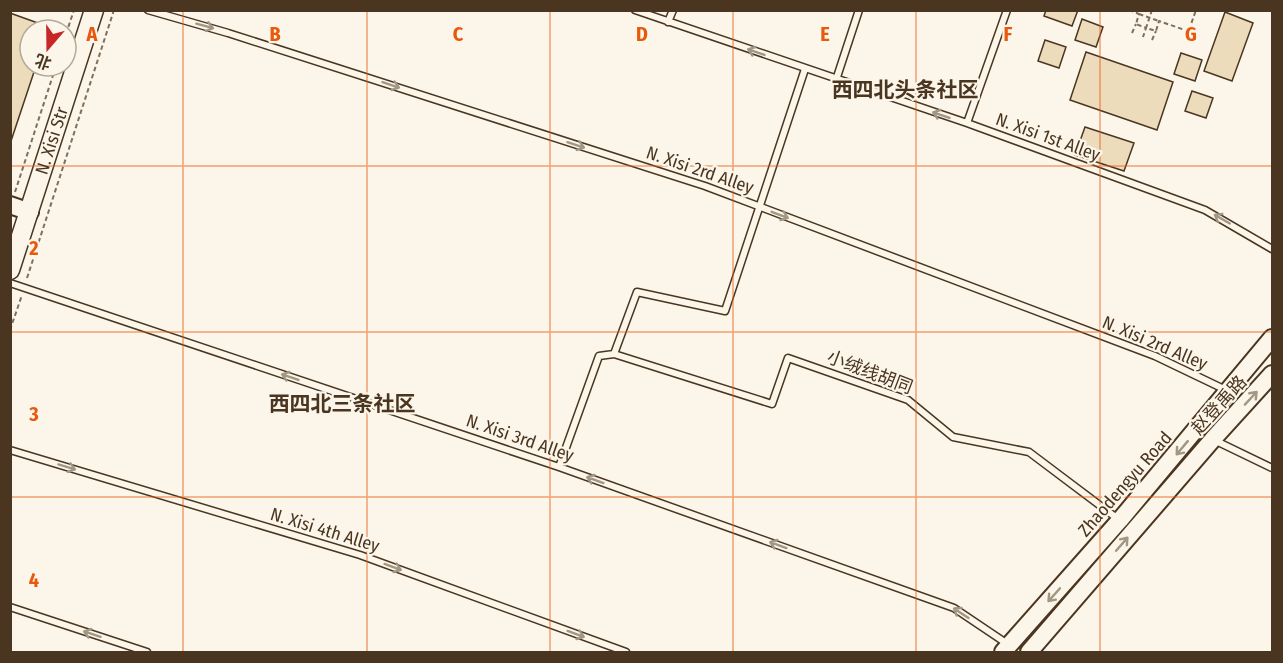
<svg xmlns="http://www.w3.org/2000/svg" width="1283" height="663" font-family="'Fira Sans Condensed','Noto Sans SC',sans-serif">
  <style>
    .building { fill: #ecdcbc; stroke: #4a3520; stroke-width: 1.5 }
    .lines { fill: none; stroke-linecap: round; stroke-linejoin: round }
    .lane-casing { stroke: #4a3520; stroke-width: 9 }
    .secondary-casing { stroke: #4a3520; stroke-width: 20 }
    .primary-casing { stroke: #4a3520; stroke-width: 21 }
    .path { stroke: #7f6f5c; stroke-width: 2; stroke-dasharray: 4.5 3; stroke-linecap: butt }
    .lane { stroke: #fbf6e9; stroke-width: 6 }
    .secondary { stroke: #fbf6e9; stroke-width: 16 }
    .primary { stroke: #fbf6e9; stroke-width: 18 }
    .oneway { stroke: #a29684 }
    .grid { fill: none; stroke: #e8590c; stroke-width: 1.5; stroke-opacity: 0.55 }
    .labels { text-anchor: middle; stroke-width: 4.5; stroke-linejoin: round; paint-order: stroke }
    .street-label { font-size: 18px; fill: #4a3520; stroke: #fbf6e9 }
    .quarter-label { font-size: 21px; font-weight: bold; fill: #4a3520; stroke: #fbf6e9 }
    .grid-label { font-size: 20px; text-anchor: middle; font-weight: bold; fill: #e8590c; stroke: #fbf6e9; stroke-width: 4.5; stroke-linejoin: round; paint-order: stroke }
  </style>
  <rect width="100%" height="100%" fill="#fbf6e9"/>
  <path class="building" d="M1046,10H1078L1072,26L1044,16Z
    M1225,12L1253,23L1232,81L1204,71Z
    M10,13L49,27L48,30H30V66H36L10,144Z
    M1082,19L1103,27L1096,47L1075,40Z
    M1045,40L1066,47L1059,68L1038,61Z
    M1086,52L1173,82L1157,130L1070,100Z
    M1181,53L1202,60L1195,81L1174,74Z
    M1192,91L1213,98L1206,118L1185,111Z
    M1085,127L1134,143L1124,171L1075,155Z"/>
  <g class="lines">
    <defs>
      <path id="lane" d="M148,10L228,33L705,186L1155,356L1228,391
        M635,10L967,123L1205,210L1272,249
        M668,22L673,10
        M836,80L859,10
        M967,123L1007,10
        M10,283L559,467L954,608L1009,645
        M614,354L772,404L788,358L908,400L953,437L1029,452L1118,519
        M1214,440L1272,468
        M10,450L360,555L626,652
        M559,467L599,356L614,354L637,292L725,311L805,69
        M10,607L147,652"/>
      <path id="secondary" d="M10,205L30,212
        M1003,652L1120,520L1272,338
        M1029,652L1213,439L1272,374"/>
      <g id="primary">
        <path id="s1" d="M10,270L94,10"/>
      </g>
    </defs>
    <use href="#lane" class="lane-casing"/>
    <use href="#secondary" class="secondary-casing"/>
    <use href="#primary" class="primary-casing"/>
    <path class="path" d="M1129,10L1139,14L1136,24L1146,28L1143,37
      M1152,10L1146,28L1156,31L1159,21L1199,35
      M1139,14L1159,21
      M1189,30L1196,10
      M1132,33L1136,24
      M66,34L74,10
      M1152,40L1156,31
      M15,192L56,66
      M27,278L114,10
      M10,330L22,295"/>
    <use href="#lane" class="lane"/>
    <use href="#secondary" class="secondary"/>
    <use href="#primary" class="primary"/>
  </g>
  <defs><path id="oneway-shaft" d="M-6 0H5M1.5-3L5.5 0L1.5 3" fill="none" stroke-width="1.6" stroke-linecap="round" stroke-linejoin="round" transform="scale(1.5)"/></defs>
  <g class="oneway">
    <use href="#oneway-shaft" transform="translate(205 26) rotate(15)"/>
    <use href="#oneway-shaft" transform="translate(756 52) rotate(-161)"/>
    <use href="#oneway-shaft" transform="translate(391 85) rotate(18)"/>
    <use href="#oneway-shaft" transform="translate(941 115) rotate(-161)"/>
    <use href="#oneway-shaft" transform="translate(576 145) rotate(18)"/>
    <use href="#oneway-shaft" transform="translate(780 215) rotate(21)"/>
    <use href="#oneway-shaft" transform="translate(1222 219) rotate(-150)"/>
    <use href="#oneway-shaft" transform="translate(290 377) rotate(-161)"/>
    <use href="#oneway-shaft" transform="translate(1251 398) rotate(-47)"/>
    <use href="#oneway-shaft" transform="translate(1182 448) rotate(130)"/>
    <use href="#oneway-shaft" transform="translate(67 467) rotate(17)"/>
    <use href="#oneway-shaft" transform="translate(595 480) rotate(-160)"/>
    <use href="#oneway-shaft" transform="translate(1122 544) rotate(-49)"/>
    <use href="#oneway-shaft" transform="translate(778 545) rotate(-160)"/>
    <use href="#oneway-shaft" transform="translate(393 567) rotate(20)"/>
    <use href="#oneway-shaft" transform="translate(1054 595) rotate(132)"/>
    <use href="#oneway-shaft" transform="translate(961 613) rotate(-147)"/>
    <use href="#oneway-shaft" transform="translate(92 634) rotate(-162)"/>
    <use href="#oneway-shaft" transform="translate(576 634) rotate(20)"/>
  </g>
  <path class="grid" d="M183,10V652M367,10V652M550,10V652M733,10V652M916,10V652M1100,10V652M10,166H1272M10,332H1272M10,497H1272"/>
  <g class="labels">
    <g class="street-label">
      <text transform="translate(1048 137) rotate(20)" y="6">N. Xisi 1st Alley</text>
      <text dy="6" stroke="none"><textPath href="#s1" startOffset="136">N. Xisi Str</textPath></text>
      <text transform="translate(700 170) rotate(19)" y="6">N. Xisi 2rd Alley</text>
      <text transform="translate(1155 343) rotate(23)" y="6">N. Xisi 2rd Alley</text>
      <text transform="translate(870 372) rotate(21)" y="6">小绒线胡同</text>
      <text transform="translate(1219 405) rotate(-48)" y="6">赵登禹路</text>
      <text transform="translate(520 438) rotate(19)" y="6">N. Xisi 3rd Alley</text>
      <text transform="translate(1125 484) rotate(-49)" y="6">Zhaodengyu Road</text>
      <text transform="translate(325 530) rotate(17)" y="6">N. Xisi 4th Alley</text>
    </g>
    <g class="quarter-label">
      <text x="905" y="97">西四北头条社区</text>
      <text x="342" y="411">西四北三条社区</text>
    </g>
  </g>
  <g class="grid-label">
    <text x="92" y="41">A</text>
    <text x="275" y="41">B</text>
    <text x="458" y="41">C</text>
    <text x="642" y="41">D</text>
    <text x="825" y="41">E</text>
    <text x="1008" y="41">F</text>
    <text x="1191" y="41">G</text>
    <text x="34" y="255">2</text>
    <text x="34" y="421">3</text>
    <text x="34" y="587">4</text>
  </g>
  <rect width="1283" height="663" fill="none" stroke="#4a3520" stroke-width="24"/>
  <g transform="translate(48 48) rotate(200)"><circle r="28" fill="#fbf6e9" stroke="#b4a999" stroke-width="1.5"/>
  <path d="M0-4.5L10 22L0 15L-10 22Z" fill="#c62828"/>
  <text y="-9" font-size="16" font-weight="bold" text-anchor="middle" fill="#4a3520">北</text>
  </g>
</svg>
